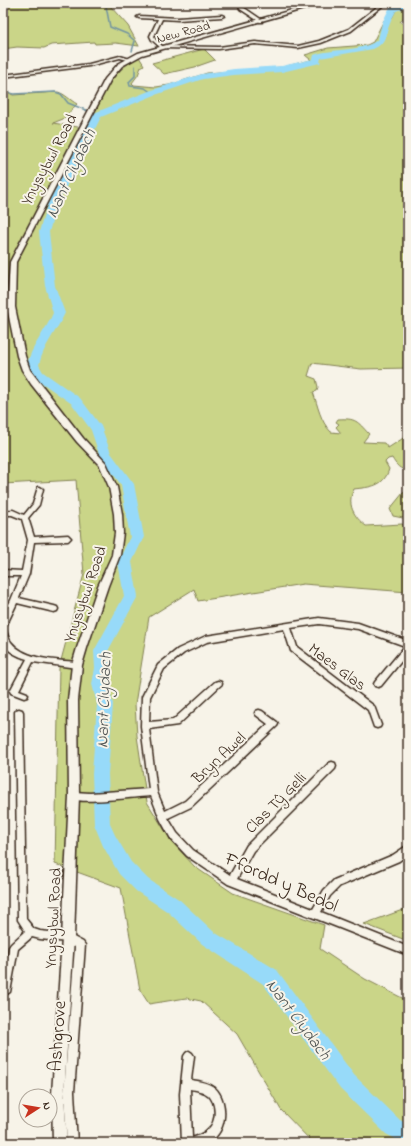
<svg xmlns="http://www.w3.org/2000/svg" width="411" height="1146" font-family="'Indie Flower',sans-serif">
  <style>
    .green { fill: #cad588; stroke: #828053 }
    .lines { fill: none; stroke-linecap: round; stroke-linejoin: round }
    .stream { stroke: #7294a1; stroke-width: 1.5 }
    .river { fill: #97daf9; fill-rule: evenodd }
    .street-casing { stroke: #3b2a1e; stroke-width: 3 }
    .secondary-casing { stroke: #3b2a1e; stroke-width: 3 }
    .street { fill: #f7f3e8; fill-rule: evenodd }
    .secondary { fill: #f7f3e8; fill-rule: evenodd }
    .labels { text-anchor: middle; stroke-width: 4; stroke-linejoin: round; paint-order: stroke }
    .far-street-label { font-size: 13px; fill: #3b2a1e; stroke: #f7f3e8 }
    .street-label { font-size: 16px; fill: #3b2a1e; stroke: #f7f3e8 }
    .water-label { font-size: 17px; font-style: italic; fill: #525655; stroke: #f7f3e8 }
    .near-street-label { font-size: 19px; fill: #3b2a1e; stroke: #f7f3e8 }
  </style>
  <rect width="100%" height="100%" fill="#f7f3e8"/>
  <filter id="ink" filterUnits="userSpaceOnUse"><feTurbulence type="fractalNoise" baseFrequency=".025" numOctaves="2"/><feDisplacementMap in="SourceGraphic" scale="8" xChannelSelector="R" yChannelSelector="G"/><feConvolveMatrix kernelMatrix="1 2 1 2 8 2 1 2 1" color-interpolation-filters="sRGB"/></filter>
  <g filter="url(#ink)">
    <path class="green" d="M3,3H123L125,7L110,6L128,26L139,46L116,43L95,44L94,42L51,45L44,48L17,47L3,49V15L8,12L7,10L3,9Z
      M408,5V13L400,22L408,27V368L361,369L312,363L308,376L316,379L318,387L317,391L313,392C318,406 320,421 331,432L341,433L336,427L339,424L336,422L338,419C356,418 357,421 369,434L363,442L384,443L388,448L408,435V470C400,470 396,465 392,458L388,459L385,462L389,469C384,487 370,487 354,489C346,504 354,517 366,526L402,524L408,527V592L303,584L198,601L194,589L149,617L135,704L137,736L147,802L172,842L195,867L233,893L324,925L320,949L365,979L408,1001V1143H313L281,1110L237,1034L201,1001L186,998L149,1004L140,990L121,888L55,864L59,668L84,574L76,480L3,484V90L13,95L58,92C65,94 70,100 77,104L63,119L53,123L84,128C100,102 110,71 139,57L144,65L141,67L138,75L132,83L134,85L156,87L169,85L207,73L282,67L311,60L305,55L328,48L367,45L373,42L384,20L392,18L396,10Z
      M204,49L215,60L195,67L164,74L152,63Z
      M408,491V519L393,516L390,509L403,493Z
      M408,908V941L364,924Z"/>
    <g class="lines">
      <path class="stream" d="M104,3L106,6L110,27L127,34L135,41L132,51
        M135,66V76L129,82L130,86L145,88L152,93
        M3,89L13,94L55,92L61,94L68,103L88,111
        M94,113L97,115"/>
      <path class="river" d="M403,3H408V7L396,11C394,15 391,20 389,26C385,37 385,44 373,49L326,57L321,58L320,63L282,72L234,75L203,79L155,95L101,117L57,205L49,232L55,286L65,313C57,331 43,346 39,365L43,372L80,398L101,426L111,453L134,484L144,537L132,562L138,596L108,651L111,668L108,684L113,704L108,774L110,824L115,835L131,862L148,879L180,900L214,932L277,970L354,1075L400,1120L408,1124V1143H403L386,1134L340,1089L263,984L202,944L168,912L136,891L119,874L103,846L94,824L92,774L97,704L92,684L95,668L94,651L124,596L118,562L130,537L121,485L99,454L91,430L72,404L35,378L27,365C31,346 46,331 53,313L45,286L39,232L47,205L94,113L149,91L202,74L234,69L282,66L313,59L314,55C332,48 365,52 378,39L382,23L390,7Z"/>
      <defs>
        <path id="street" d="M244,3H249L242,6L243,7L262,20V22H260L240,9L239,5Z
          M382,3H386L351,31L321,43L298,48L255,44L219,49L161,48L152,40L150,36L158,19L139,18L137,17L139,16L178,18L222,15L224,16L222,17L178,20L162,19L154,36L155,39L162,46L219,47L255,42L298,46L319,41L349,29Z
          M120,56L130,59L128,60L120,58L89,66L3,77V75L89,64Z
          M38,487H40L43,489L39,505L28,518L34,537L68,535L71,538L68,541L34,542L29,574L19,598L54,606L57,607L58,609L57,611L54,612L17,603L6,626L3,627V617L11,600L21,576H3V570L22,571L28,540L22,519L12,515H3V511L13,510L24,515L33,504Z
          M319,618L358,623L408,641V653L381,686L378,687L375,686L374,684L375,682L405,646L358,629L319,624L291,628L297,647L374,706L381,725L380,727L377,728L374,727L368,710L291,651L284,629L207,642L184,653L164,669L150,697L149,722L173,720L215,682L218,681L221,682L222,684L178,725L149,729L157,792L165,811L185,801L268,724L256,715L255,713L256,711L259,710L262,711L277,722L278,724L277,726L191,807L168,818L177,833L193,850L230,875L247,845L329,763L332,762L335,763L336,766L335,769L253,851L237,879L313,909L324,890L334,880L393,855L408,845V854L399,861L340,886L330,896L321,912L408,947V955L228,884L187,856L171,839L160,819L151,796C132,797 87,804 71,799L70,796L71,793L74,792L90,793L149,789L141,726L142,697L158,665L178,649L206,636Z
          M3,629L6,630C7,634 8,638 11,642C25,660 56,660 77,662L80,663L81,665L80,667L77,668L33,662L19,690L27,693L28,695L27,697L24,698L11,693L10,691L27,659C19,657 6,651 3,642C2,639 3,633 3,629Z
          M19,709L22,710L23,712L26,919L34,929L40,931L68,934L83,942L85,945L74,1092L77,1143H67L64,1092L75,947L67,942L40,939L32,937L18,949L10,992L7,994L4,992L3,991L9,947L11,944L25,931L18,920L15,712L16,710Z
          M189,1051L192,1053L194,1056L191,1080C199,1081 209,1083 215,1088C230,1102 227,1139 204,1143C197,1144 189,1143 182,1143L180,1094L184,1056L186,1053ZM190,1089C196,1090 203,1091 208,1095C217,1103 217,1122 208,1129C204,1134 198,1136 192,1138Z"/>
        <path id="secondary" d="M317,3H325L142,55L122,66L111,79L16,262L15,307L25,356L30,370L83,438L106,463L117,487L122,514L123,533L120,555L108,586L87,648L82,665L78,700L79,796L74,938L64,1094L67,1143H53L52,1094L62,938L69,796L68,700L72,665L77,648L98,586L112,555L115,533L114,514L109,487L100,466L77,442L31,384L22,370L17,356L7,307L10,262L105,79L118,64L138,53Z"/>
      </defs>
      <use href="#street" class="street-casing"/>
      <use href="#secondary" class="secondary-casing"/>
      <use href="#street" class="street"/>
      <use href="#secondary" class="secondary"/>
    </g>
  </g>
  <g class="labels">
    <g class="far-street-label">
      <text transform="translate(183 31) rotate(-15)" y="5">New Road</text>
    </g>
    <g class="street-label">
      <text transform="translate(48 159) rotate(-62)" y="6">Ynysybwl Road</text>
      <text transform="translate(84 594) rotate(-71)" y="6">Ynysybwl Road</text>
      <text transform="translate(338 666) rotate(37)" y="6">Maes Glas</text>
      <text transform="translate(218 757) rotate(-43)" y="6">Bryn Awel</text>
      <text transform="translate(275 802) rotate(-45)" y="6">Clas Tŷ Gelli</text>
      <text transform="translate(52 918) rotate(-87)" y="6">Ynysybwl Road</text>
    </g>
    <g class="water-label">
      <text transform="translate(70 173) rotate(-65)" y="6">Nant Clydach</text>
      <text transform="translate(103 700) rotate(-88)" y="6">Nant Clydach</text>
      <text transform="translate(299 1019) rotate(53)" y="6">Nant Clydach</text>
    </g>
    <g class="near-street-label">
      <text transform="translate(282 881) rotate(24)" y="7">Ffordd y Bedol</text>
      <text transform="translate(56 1036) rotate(-86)" y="7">Ashgrove</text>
    </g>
  </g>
  <rect width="411" height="1146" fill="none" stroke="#f7f3e8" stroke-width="16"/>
  <rect x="8" y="8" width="395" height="1130" fill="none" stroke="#3b2a1e" stroke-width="1.5" filter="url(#ink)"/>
  <g transform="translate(38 1108) rotate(78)"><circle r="19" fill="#f7f3e8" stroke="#aca397"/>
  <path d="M0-3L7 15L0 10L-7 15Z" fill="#c8321e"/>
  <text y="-6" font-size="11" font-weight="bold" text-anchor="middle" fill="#3b2a1e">N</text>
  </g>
</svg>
